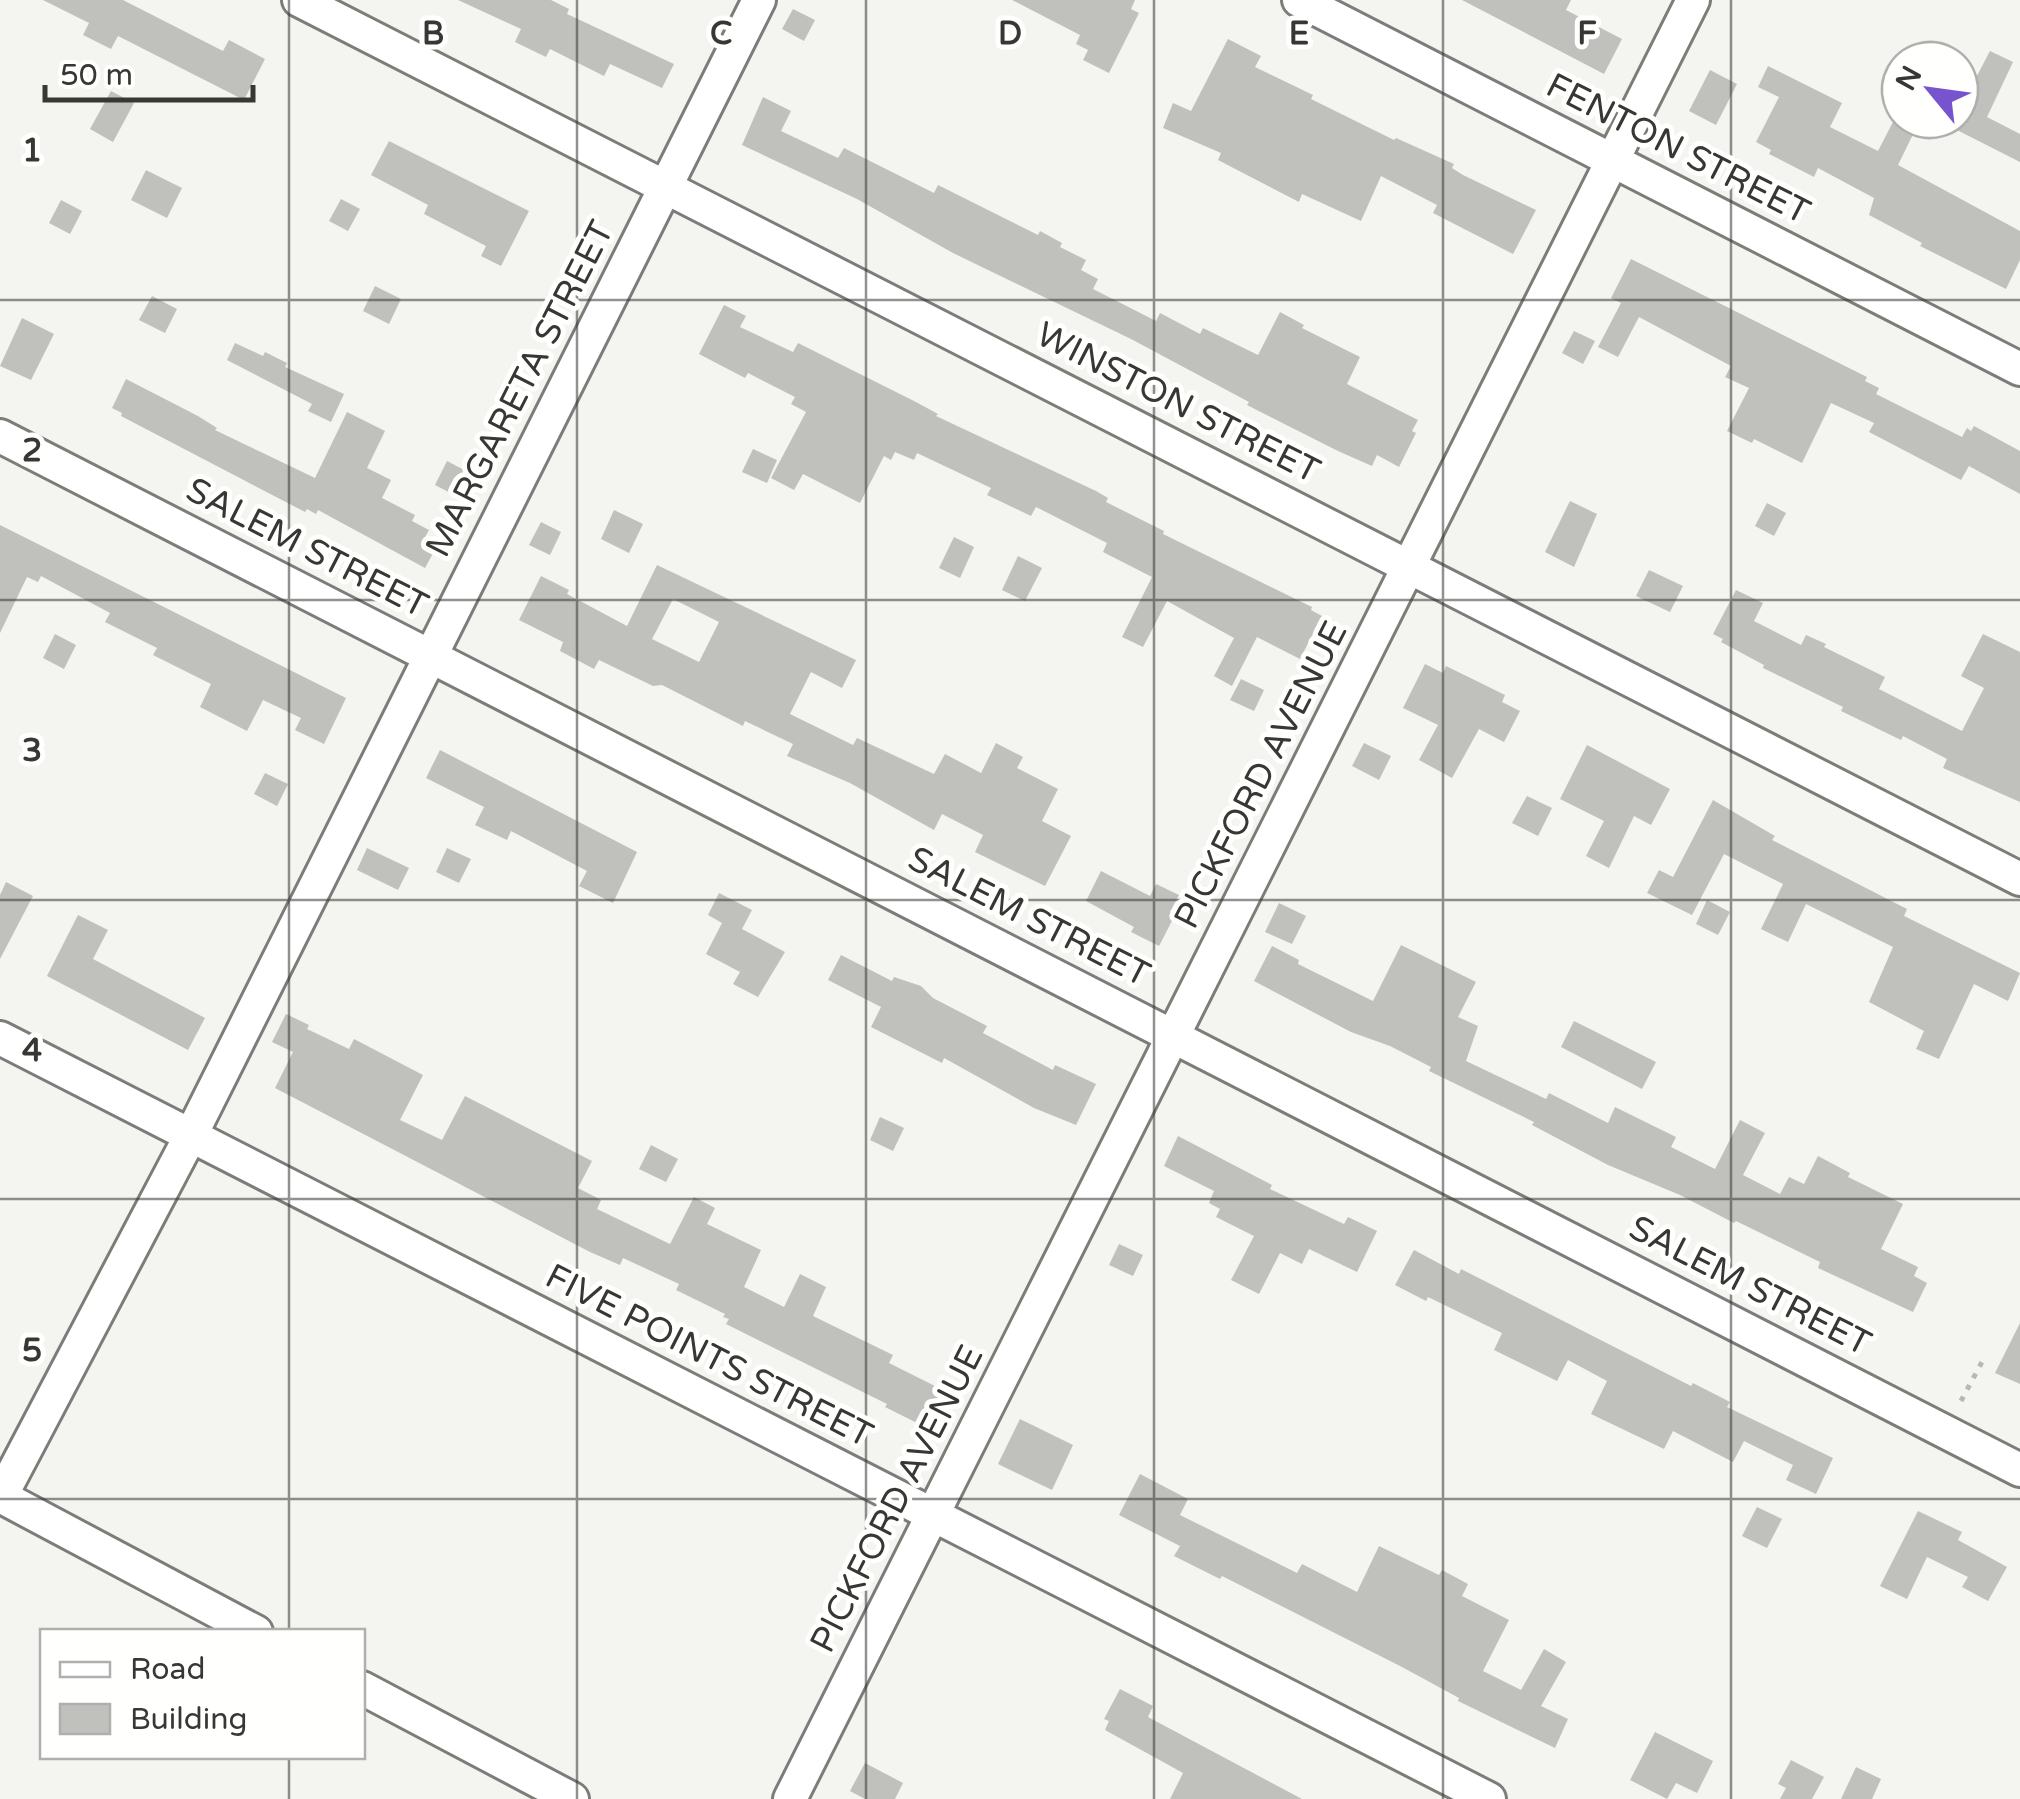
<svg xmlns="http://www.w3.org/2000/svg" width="2020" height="1799" viewBox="0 0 2020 1799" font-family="'Varela Round',sans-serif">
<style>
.building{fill:#c0c1bd;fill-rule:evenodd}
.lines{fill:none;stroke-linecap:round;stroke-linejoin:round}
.minor-casing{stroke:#7c7c79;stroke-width:38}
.path{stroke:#b7b7b4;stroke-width:5;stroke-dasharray:5 8;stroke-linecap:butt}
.minor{stroke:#fff;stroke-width:32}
.grid{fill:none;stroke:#373735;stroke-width:2.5;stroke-opacity:0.55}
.labels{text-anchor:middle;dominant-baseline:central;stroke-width:10;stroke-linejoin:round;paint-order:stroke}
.street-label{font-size:35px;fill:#373735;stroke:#fffffe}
.grid-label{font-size:32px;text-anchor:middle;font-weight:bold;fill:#373735;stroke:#fffffe;stroke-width:10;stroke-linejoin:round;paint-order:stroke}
</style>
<rect width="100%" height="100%" fill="#f4f4f0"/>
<!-- building -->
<g class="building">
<path d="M43 0H123L223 51 229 40 265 59 244 100 118 36 111 49 83 35 89 23Z"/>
<path d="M458 0H551L569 9 567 14 674 64 662 88 610 64 604 76 550 49 546 57 515 42 521 29Z"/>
<path d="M1012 0H1135L1131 9 1139 13 1109 73 1083 60 1088 50 1076 44 1080 35Z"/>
<path d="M1462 0H1571L1566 10 1622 39 1604 74Z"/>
<path d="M793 9 815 20 804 41 782 29Z"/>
<path d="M1228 39 1261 56 1255 67 1313 95 1311 99 1394 140 1396 138 1454 164 1452 168 1463 175 1536 210 1513 254 1433 213 1437 205 1381 176 1361 221 1302 194 1299 202 1218 160 1221 153 1163 128 1173 103 1191 111Z"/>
<path d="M1990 51 2013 62 1987 117 2020 134V162L1951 127 1954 120H1960V108Z"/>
<path d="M1768 66 1842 103 1830 127 1878 151 1894 120H1920L1898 165 2020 231V260L2006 289 1920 246 1922 243 1869 215 1874 198 1818 168 1814 177 1769 154 1771 150 1756 142 1779 97 1758 87Z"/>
<path d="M1710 70 1737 84 1716 125 1689 111Z"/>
<path d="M111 91 134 103 113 142 90 129Z"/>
<path d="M763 97 791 111 781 131 838 158 844 148 934 193 938 185 1038 235 1040 231 1062 243 1060 247 1086 260 1081 270 1098 279 1093 289 1156 321 1160 313 1200 334 1203 328 1258 355 1280 312 1304 325 1302 328 1360 357 1347 384 1418 420 1412 431 1416 433 1399 467 1377 455 1372 466 1338 451 1247 405 1249 402 1131 339 953 253 857 199 742 145Z"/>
<path d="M389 141 529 211 501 266 481 256 486 246 424 214 428 205 371 175Z"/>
<path d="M146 170 182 188 167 218 131 200Z"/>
<path d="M341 199 360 209 348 231 329 221Z"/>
<path d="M61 200 82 211 70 234 49 223Z"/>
<path d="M1631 259 1867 377 1865 381 1879 388 1876 394 1962 437 1967 428 1971 431 1974 426 2020 451V494L1969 466 1961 480 1869 432 1874 423 1831 403 1802 463 1754 439 1752 443 1727 431 1749 388 1725 377 1731 366 1639 317 1618 357 1598 347 1621 303 1611 298Z"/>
<path d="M375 286 401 299 389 324 363 311Z"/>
<path d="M152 296 177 309 165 333 139 320Z"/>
<path d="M724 305 746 316 740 327 793 352 798 343 916 402 938 414 936 416 1096 491 1108 498 1106 502 1164 531 1163 534 1312 607 1311 610 1322 616 1300 659 1257 637 1232 686 1214 676 1234 638 1167 601 1143 647 1122 637 1152 577 1103 552 1107 543 1036 507 1031 516 987 495 991 488 917 453 914 460 895 452 891 460 884 456 860 503 803 474 794 490 771 478 806 412 791 404 795 397 748 373 745 378 699 354Z"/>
<path d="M22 318 54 334 31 380 0 366Z"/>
<path d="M1574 331 1595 341 1583 364 1562 353Z"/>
<path d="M235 343 263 356 265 352 287 363 285 367 344 394 331 422 308 411 312 404 227 360Z"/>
<path d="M126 379 198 416 217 428 215 430 315 478 347 412 385 431 367 468 391 480 382 498 415 515 412 521 429 530 423 541 436 548 425 568 318 510 316 514 307 509 305 512 121 416 122 413 112 408Z"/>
<path d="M753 449 777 460 767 483 742 472Z"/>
<path d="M447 461 470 473 458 497 435 485Z"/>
<path d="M1570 501 1597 514 1574 567 1545 552Z"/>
<path d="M1767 503 1786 513 1774 536 1755 526Z"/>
<path d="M614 510 643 524 629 553 601 539Z"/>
<path d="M541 522 561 532 550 555 529 545Z"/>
<path d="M0 525 346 698 324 744 295 730 301 718 263 700 247 731 200 707 211 684 153 655 157 648 105 622 110 613 41 576 38 582 27 577 0 633Z"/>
<path d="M954 537 974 547 960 578 939 568Z"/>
<path d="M1018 556 1042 568 1025 601 1002 590Z"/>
<path d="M657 565 856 660 842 688 811 672 790 714 853 745 857 738 934 774 945 754 981 773 996 743 1023 757 1017 768 1058 789 1042 821 1071 836 1045 886 975 852 983 835 942 814 934 830 850 783 787 756 793 744 745 721 743 726 662 685 653 686 599 660 594 669 560 651 563 642 519 620 541 576 569 590 567 594 627 626ZM673 599 719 622 699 662 652 639Z"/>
<path d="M1649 570 1683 586 1670 612 1636 596Z"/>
<path d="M1736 590 1763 603 1754 621 1801 645 1806 635 1826 644 1824 647 1885 677 1879 689 1962 731 1984 688 1961 676 1983 634 2020 652V802L1943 768 1947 759 1903 736 1901 740 1841 711 1843 707 1763 668 1764 665 1721 642 1723 639 1713 634Z"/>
<path d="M55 634 76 645 64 669 43 658Z"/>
<path d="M1425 664 1443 673 1446 666 1505 695 1502 702 1520 711 1504 742 1479 729 1452 778 1419 760 1438 725 1403 708Z"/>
<path d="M1241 679 1264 690 1254 711 1230 700Z"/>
<path d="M1364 743 1391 756 1379 780 1352 766Z"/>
<path d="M1587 745 1670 789 1651 825 1634 816 1609 868 1586 856 1604 821 1560 799Z"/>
<path d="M440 750 637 852 613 903 579 886 587 871 511 831 507 840 475 825 484 807 426 778Z"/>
<path d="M265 773 288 784 277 806 254 794Z"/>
<path d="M1527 796 1552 808 1538 836 1512 823Z"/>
<path d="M1713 800 1775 836 1772 840 1907 909 1904 916 2020 973 2008 1001 1974 984 1939 1059 1916 1049 1924 1031 1869 1002 1893 947 1806 904 1788 942 1761 929 1783 884 1724 854 1692 915 1647 893 1659 870 1673 877Z"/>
<path d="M367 848 409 868 398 890 357 870Z"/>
<path d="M447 848 471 859 459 883 436 872Z"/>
<path d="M1101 871 1150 896 1156 884 1179 895 1170 912 1175 915 1159 946 1131 932 1134 927 1086 901Z"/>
<path d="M6 882 33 896 0 959V895Z"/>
<path d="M719 893 752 910 742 929 785 952 758 997 733 984 740 972 706 954 722 923 708 915Z"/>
<path d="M1707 900 1730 912 1718 935 1696 924Z"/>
<path d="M1279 903 1306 916 1292 944 1265 932Z"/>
<path d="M78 915 108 930 93 959 205 1018 188 1050 47 976Z"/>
<path d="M1401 945 1476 982 1458 1017 1478 1026 1466 1061 1546 1099 1549 1093 1608 1123 1615 1107 1676 1137 1671 1147 1715 1169 1740 1120 1765 1133 1743 1175 1780 1194 1789 1177 1804 1184 1818 1156 1850 1173 1848 1177 1903 1204 1881 1249 1918 1267 1914 1276 1927 1283 1913 1312 1818 1268 1820 1262 1736 1221 1734 1223 1680 1195 1608 1165 1532 1125 1534 1122 1429 1071 1431 1067 1390 1046 1351 1032 1254 981 1272 946 1299 960 1298 964 1373 1001Z"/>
<path d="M841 955 892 981 894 977 921 986 933 998 987 1026 983 1033 1053 1070 1055 1065 1096 1084 1076 1125 1034 1108 944 1058 942 1063 871 1027 881 1007 828 980Z"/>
<path d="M286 1014 309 1025 307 1029 349 1049 354 1039 423 1075 400 1120 442 1140 465 1096 592 1161 578 1188 601 1200 597 1209 670 1244 694 1197 715 1208 707 1224 761 1250 744 1287 784 1307 800 1274 826 1287 813 1316 893 1355 889 1363 943 1390 925 1427 885 1407 887 1404 726 1324 729 1319 723 1317 725 1314 676 1290 679 1284 623 1258 620 1265 590 1252 275 1088 293 1052 272 1042Z"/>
<path d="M1574 1021 1656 1062 1642 1089 1561 1047Z"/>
<path d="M880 1117 904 1128 893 1151 870 1140Z"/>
<path d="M1178 1136 1272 1185 1270 1189 1344 1224 1348 1217 1377 1231 1357 1272 1309 1249 1302 1264 1280 1253 1259 1294 1231 1280 1254 1236 1216 1217 1220 1209 1209 1203 1214 1191 1164 1166Z"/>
<path d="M651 1145 678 1159 666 1182 639 1169Z"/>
<path d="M1119 1244 1143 1255 1133 1276 1109 1265Z"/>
<path d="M1414 1250 1459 1274 1461 1269 1691 1386 1693 1383 1730 1402 1727 1407 1833 1458 1816 1494 1786 1480 1793 1465 1744 1441 1733 1462 1673 1431 1664 1449 1591 1414 1607 1381 1568 1360 1557 1381 1494 1350 1502 1333 1428 1297 1426 1301 1395 1285Z"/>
<path d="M2020 1323V1384L1995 1373Z"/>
<path d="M1020 1419 1073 1445 1052 1490 998 1464Z"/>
<path d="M1140 1474 1188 1499 1180 1515 1297 1573 1302 1564 1357 1592 1379 1546 1439 1575 1442 1570 1468 1584 1462 1596 1509 1620 1483 1671 1521 1690 1544 1649 1566 1662 1541 1706 1568 1719 1555 1748 1458 1701 1459 1698 1402 1667 1222 1576 1220 1579 1174 1556 1180 1546 1119 1515Z"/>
<path d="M1757 1507 1782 1519 1767 1548 1742 1536Z"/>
<path d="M1918 1511 1962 1532 1958 1540 2007 1567 1988 1601 1962 1587 1968 1577 1927 1557 1907 1599 1880 1586Z"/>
<path d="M1120 1689 1153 1706 1148 1717 1302 1799H1170L1183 1773 1105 1730 1109 1721 1104 1719Z"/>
<path d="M1655 1732 1713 1761 1697 1793 1676 1783 1667 1799 1630 1780Z"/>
<path d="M1791 1760 1824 1777 1812 1799H1780L1786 1788 1778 1784Z"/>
<path d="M865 1763 903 1783 895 1799H865L850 1791Z"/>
<path d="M1856 1767 1881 1779 1872 1799H1841Z"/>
</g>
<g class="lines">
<defs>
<g id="minor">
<path d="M299 0 2020 879"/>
<path d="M1299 0 2020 369"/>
<path d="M0 436 2020 1470"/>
<path d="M0 1038 1489 1799"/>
<path d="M0 1496 256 1632"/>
<path d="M0 1498 191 1135 759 0"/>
<path d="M362 1688 572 1799"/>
<path d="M790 1799 1693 0"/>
</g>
</defs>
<!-- minor casing -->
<use href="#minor" class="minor-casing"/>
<!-- path -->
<path class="path" d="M1961 1401 1983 1360"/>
<!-- minor -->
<use href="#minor" class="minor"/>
</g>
<!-- grid -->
<path class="grid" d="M289 0V1632M577 0V1799M866 0V1799M1154 0V1799M1443 0V1799M1731 0V1799M0 300H2020M0 600H2020M0 900H2020M0 1199H2020M0 1499H2020M289 1756V1799"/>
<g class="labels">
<!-- street labels -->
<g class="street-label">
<text transform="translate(1678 149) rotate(27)">FENTON STREET</text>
<text transform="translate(520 389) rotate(-63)">MARGARETA STREET</text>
<text transform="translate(1178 403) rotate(27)">WINSTON STREET</text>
<text transform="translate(307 548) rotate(27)">SALEM STREET</text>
<text transform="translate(1261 775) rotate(-63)">PICKFORD AVENUE</text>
<text transform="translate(1029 917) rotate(27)">SALEM STREET</text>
<text transform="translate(1750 1286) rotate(27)">SALEM STREET</text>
<text transform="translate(709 1356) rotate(27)">FIVE POINTS STREET</text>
<text transform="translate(897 1499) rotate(-63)">PICKFORD AVENUE</text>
</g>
</g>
<g class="grid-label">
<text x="433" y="44">B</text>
<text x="721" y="44">C</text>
<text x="1010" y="44">D</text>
<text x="1299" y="44">E</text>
<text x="1587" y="44">F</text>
<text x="32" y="161">1</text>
<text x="32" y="461">2</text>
<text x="32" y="761">3</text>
<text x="32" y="1061">4</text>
<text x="32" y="1361">5</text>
</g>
<!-- legend -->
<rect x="40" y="1629" width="325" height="130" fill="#fffffe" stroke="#afafae" stroke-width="2.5"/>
<rect x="60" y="1662" width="50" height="15" fill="#ffffff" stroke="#afafae" stroke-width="2.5"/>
<text x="130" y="1679" font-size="30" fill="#373735">Road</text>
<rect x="60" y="1704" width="50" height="30" fill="#c0c1bd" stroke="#afafae" stroke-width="2.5"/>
<text x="130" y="1729" font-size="30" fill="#373735">Building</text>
<!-- north arrow -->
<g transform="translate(1930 90) rotate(299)"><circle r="48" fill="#fffffe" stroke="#afafae" stroke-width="2.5"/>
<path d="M0-8L18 38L0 25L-18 38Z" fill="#7754ce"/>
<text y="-15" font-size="28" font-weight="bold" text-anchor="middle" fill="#373735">N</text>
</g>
<!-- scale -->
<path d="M45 85v15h208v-15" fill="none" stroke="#373735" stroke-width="5"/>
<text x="60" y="85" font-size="30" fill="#373735" stroke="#fffffe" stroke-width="8" paint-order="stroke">50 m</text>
</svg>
